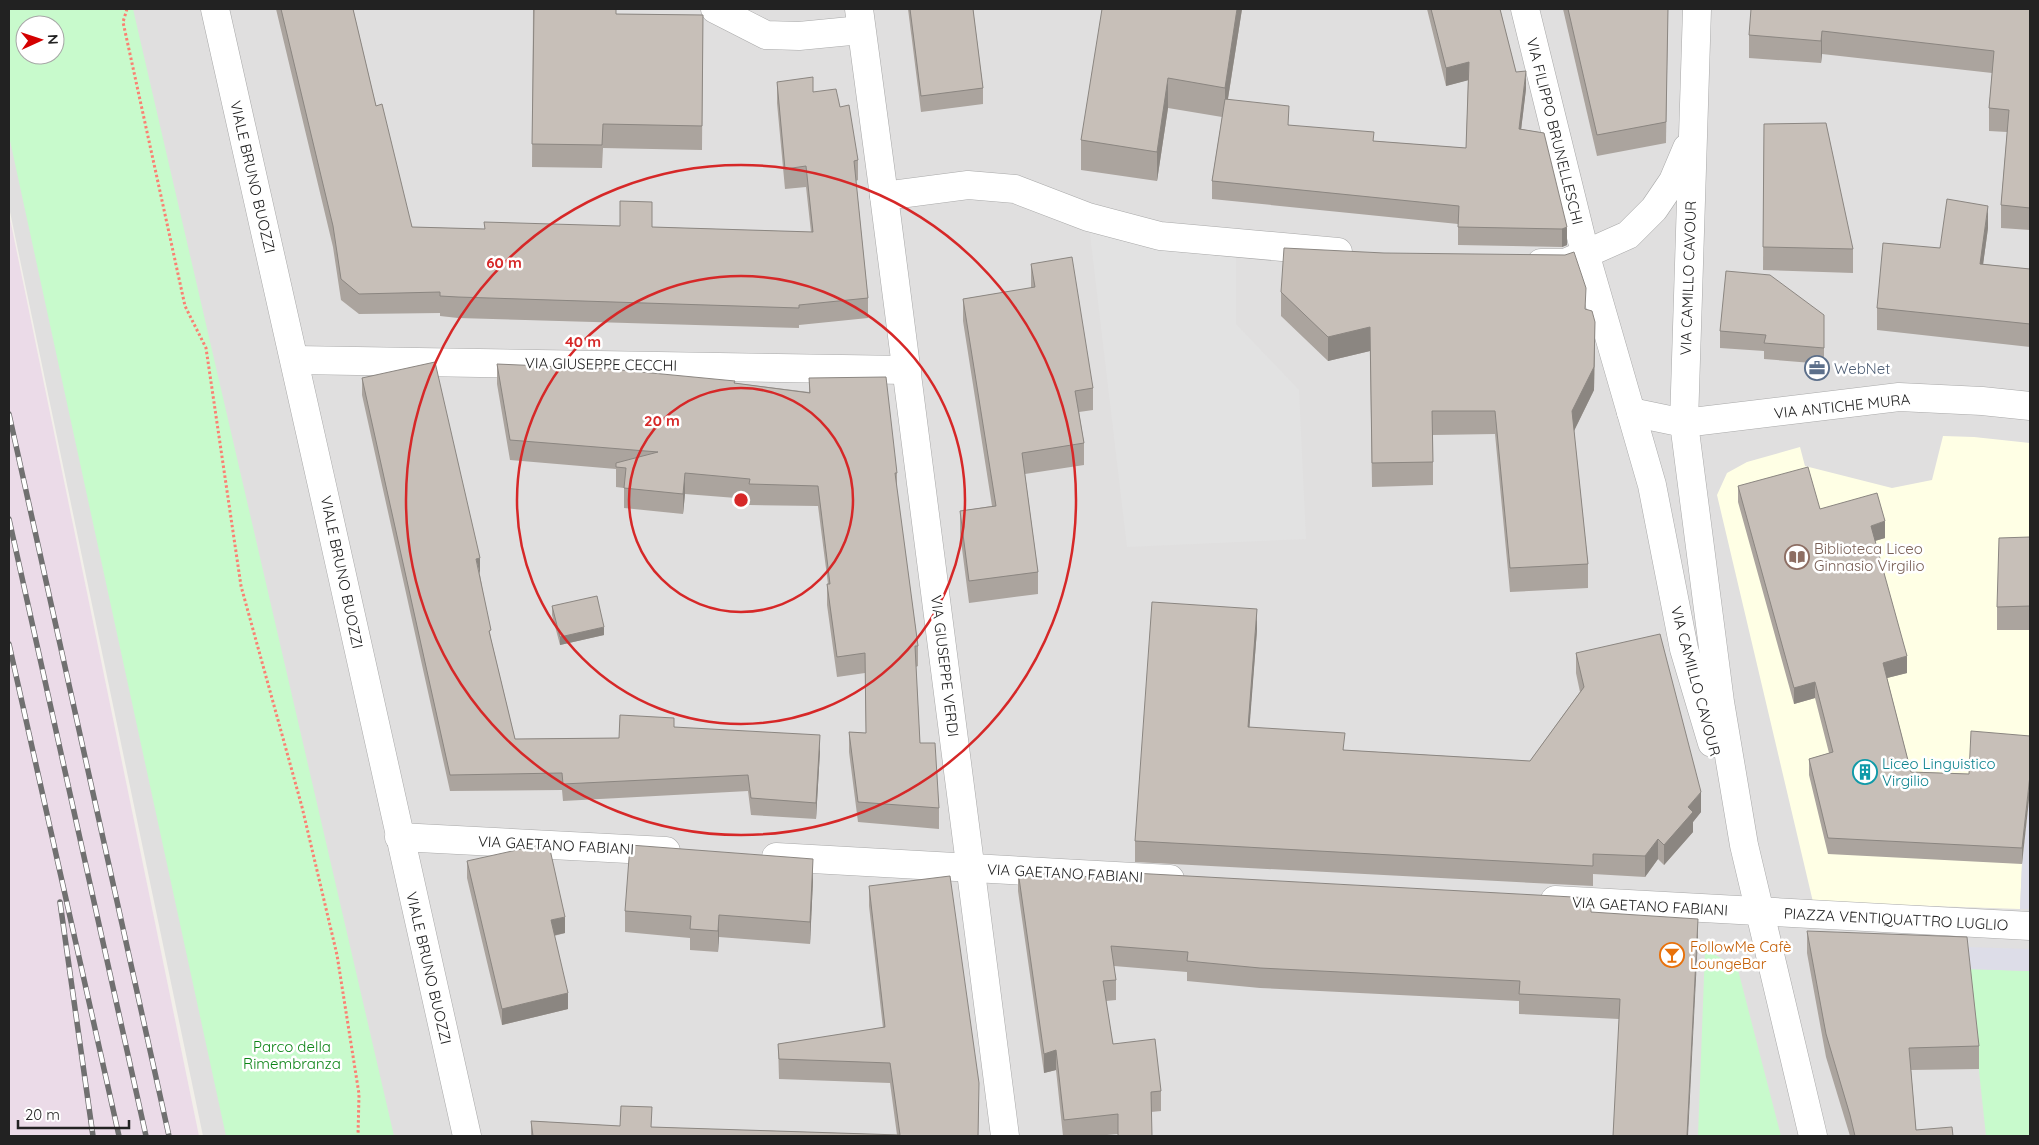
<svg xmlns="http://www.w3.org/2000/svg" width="2039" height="1145" viewBox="0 0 2039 1145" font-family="Quicksand,sans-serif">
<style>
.residential{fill:#e0dfdf;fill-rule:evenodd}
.industrial{fill:#ebdbe8}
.education{fill:#ffffe5}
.park{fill:#c8facc;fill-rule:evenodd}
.parking{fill:#e2e2e2}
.plaza{fill:#dddde8}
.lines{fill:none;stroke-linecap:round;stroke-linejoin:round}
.minor-casing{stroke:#a9a9a9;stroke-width:29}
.path{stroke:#fa8072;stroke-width:3;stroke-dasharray:2.5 2.5;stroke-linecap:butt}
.minor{stroke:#fff;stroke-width:28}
.rail-casing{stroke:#707070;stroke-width:5.5}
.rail{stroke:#fff;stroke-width:4;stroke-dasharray:11;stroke-linecap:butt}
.wall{fill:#aba49e}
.shaded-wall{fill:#8b8681}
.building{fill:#c7bfb8;stroke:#8b8681}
.ring{fill:none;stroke:#d62828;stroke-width:2.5}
.labels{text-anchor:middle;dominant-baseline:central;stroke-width:5;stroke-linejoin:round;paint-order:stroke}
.street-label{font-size:15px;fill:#222;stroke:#fff}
.service-label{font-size:15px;fill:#4e5e75;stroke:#fff;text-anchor:start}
.education-label{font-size:15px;fill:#785e54;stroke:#fff;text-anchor:start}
.culture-label{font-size:15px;fill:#0d838f;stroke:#fff;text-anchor:start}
.food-label{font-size:15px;fill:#c56008;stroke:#fff;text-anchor:start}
.park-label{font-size:15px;fill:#0c8416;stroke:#fff}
.centre{fill:#d62828;stroke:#fff;stroke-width:2.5}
.ring-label{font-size:15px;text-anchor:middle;font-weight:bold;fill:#d62828;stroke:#fff;stroke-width:5;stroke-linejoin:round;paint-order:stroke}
</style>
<rect width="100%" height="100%" fill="#f2efe9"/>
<!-- residential -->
<path class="residential" d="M9 9H2030V1136H203L9 207ZM25 25H55V55H25Z"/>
<!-- industrial -->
<path class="industrial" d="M9 214 199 1136H9Z"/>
<!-- education -->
<path class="education" d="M1943 436 1974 437 2030 443V791L2022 864 2020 909 1813 902 1717 495 1727 473 1747 462 1800 447 1806 470 1805 466 1892 488 1932 480Z"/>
<!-- park -->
<g class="park">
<path d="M9 9H133L394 1136H226L9 136ZM25 25H55V55H25Z"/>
<path d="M1705 950 1737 966 1781 1136H1698Z"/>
<path d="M1968 969 2030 971V1136H1986Z"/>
</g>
<!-- parking -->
<path class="parking" d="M1088 217 1236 244V324L1299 390 1306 539 1127 547Z"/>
<!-- plaza -->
<g class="plaza">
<path d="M2030 791V909H2020L2022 864Z"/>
<path d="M1966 947 2030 949V971L1968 969Z"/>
</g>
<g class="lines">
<defs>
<g id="minor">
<path d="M215 9C301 384 382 761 467 1136"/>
<path d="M715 9 766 35 799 36 861 30"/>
<path d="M859 9 884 196 1005 1136"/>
<path d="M1525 9 1585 253 1652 485 1684 649 1712 743"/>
<path d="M1697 9 1684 423 1720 702 1744 845 1813 1136"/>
<path d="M884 196 968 185 1015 189 1088 217 1160 236 1338 252"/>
<path d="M1541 263H1565L1628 235 1654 209 1673 181 1687 148"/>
<path d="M295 360 907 370"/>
<path d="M1631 412 1684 423 1899 397 1982 401 2030 406"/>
<path d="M399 837 666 851"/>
<path d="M776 857 1170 879"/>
<path d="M1555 900 2030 926"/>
</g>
</defs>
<!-- minor casing -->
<use href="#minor" class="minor-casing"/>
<!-- path -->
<path class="path" d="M127 9 123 22 185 306 206 348 241 586 302 807 337 955 359 1094 358 1136"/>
<!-- minor -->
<use href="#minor" class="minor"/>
<defs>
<g id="rail">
<path d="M9 414 169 1136"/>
<path d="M9 519 146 1136"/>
<path d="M9 644 119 1136"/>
<path d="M60 902 93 1136"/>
</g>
</defs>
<!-- rail casing -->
<use href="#rail" class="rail-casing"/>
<!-- rail -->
<use href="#rail" class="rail"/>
</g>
<!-- wall -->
<g class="wall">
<path d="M276 9H353L376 106 412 227 484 229 652 227 811 232 806 187 785 189 777 103V82L813 92 840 107 858 160V180L856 181 868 298V318L799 325V328L458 318 440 316V313L359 314 341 300 333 247Z"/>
<path d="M533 9 616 14 703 15 702 150 603 148 602 168 532 167Z"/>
<path d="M908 9H973L983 88V104L921 112Z"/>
<path d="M1242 9 1228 99 1289 125 1374 141 1466 148 1468 80 1446 86 1427 9H1500L1516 72 1526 89 1521 129 1544 133 1567 245 1562 247 1458 245V224L1212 199V181L1222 117 1168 108 1157 181 1081 170V140Z"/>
<path d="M1563 9H1668L1666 143 1597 156Z"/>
<path d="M2030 9V230L2001 228V205L2007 132 1989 131V108L1992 73 1822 54 1821 63 1749 58V35Z"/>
<path d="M1764 124 1853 249V273L1763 270Z"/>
<path d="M1988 228 1983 264 2030 269V347L1877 330V308L1940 248Z"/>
<path d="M1031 264 1093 388V410L1079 412 1084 443V465L1025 474 1038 572V594L969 603 960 533V511L992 506 963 321V299L1031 288Z"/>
<path d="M1281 292 1586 309 1595 345 1594 390 1574 431 1588 564V588L1510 592 1495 434 1433 435V485L1372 487 1370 351 1328 361 1281 316Z"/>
<path d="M1720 331H1824V364L1764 359V351L1720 348Z"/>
<path d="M497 364 735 383 809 392V378L897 473V491L918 646V666L916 667 920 743 939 808V829L858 822 849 752V732L866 733 865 673 837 677 827 605V584H828L818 506 749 505V499L685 494 683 514 624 508V488L616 487V469L510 460 497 384Z"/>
<path d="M362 378 480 575 491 639 515 739 619 738 674 727 820 751 816 819 751 815 748 791 563 801 562 790 450 791 362 395Z"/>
<path d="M1738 486 1820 509 1885 538 1875 541 1907 673 1887 678 1911 772 1969 774 2030 736 2022 864 1828 854 1809 775V759L1829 753 1815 698 1794 704 1738 502Z"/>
<path d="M2030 537V630H1997V607Z"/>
<path d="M552 606 604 635 560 645 552 615Z"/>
<path d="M1257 630 1249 727 1345 750 1530 761 1580 692 1576 673V653L1701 812 1693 822V832L1664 865 1658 859 1645 877 1593 874V886L1135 862V841Z"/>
<path d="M467 861 565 933 554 936 568 1009 502 1025 467 878Z"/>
<path d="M1018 871 1126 880 1591 912 1698 939 1619 1019 1519 1014V1001L1260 988 1187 981V972L1114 966 1116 980V1000L1106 1001 1113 1044 1161 1091V1111L1151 1112 1118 1134 1096 1136H1063L1056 1070 1044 1073 1018 891Z"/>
<path d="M813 880 810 944 719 937 718 952 690 950V938L625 932V911Z"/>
<path d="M869 886 979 1103 978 1136H531V1121L620 1126 897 1135 890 1083 779 1079 778 1044 883 1028 869 906Z"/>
<path d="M1807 931 1979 1046V1069L1911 1070 1916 1130 1953 1136H1850L1826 1057 1807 953Z"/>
</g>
<!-- shaded-wall -->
<g class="shaded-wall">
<path d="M1237 9H1242L1225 117V88Z"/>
<path d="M1822 31V54L1821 63V41Z"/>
<path d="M1469 62V80L1446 86V68Z"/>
<path d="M1526 71V89L1519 147V129Z"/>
<path d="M1168 78V108L1157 181V152Z"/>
<path d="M1988 206V228L1980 287V264Z"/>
<path d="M1567 227V245L1562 247V229Z"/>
<path d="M1595 322 1594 390 1572 435V411Z"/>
<path d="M1370 327V351L1328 361V337Z"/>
<path d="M685 473V494L683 514V494Z"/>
<path d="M1885 521V538L1871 542V526Z"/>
<path d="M480 558V575L476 559Z"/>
<path d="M1257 609V630L1248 747V727Z"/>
<path d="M604 627V635L560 645V637Z"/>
<path d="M1907 656V673L1883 679V663Z"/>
<path d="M1815 682V698L1794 704V688Z"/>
<path d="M820 735V751L816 819V803Z"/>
<path d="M2030 775V791L2022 864V848Z"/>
<path d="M1701 792V812L1693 822V832L1664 865V845L1688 807Z"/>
<path d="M1658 839V859L1645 877V856Z"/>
<path d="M813 859V880L810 944V922Z"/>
<path d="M719 915V937L718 952V931Z"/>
<path d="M565 917V933L551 936V920Z"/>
<path d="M1698 919V939L1688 1136H1687Z"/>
<path d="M568 993V1009L502 1025V1009Z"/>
<path d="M1056 1050V1070L1044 1073V1054Z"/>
</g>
<!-- building -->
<g class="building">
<path d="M281 9H353L376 106 382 104 412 227 485 229 484 222 620 226V201L652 202V227L813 232 806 166 785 169 777 82 813 77V92L836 89 840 107 849 105 858 160 854 161 868 298 799 305V308L458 297 440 296V292L359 294 341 279 333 226Z"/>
<path d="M534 9H616V14L703 15 702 126 603 124 602 145 532 144Z"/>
<path d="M910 9H973L983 88 921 96Z"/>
<path d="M1102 9H1237L1225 88 1168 78 1157 152 1081 140Z"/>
<path d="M1431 9H1500L1516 72 1526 71 1519 129 1544 133 1567 227 1562 229 1458 227 1459 206 1212 181 1225 99 1289 106 1288 125 1374 132 1373 141 1466 148 1469 62 1446 68Z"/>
<path d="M1568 9H1668L1666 122 1597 135Z"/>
<path d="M1751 9H2030V208L2001 205 2009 110 1989 108 1994 51 1822 31 1821 41 1749 35Z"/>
<path d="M1826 123 1853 249 1763 247 1764 124Z"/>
<path d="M1947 199 1988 206 1980 264 2030 269V324L1877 308 1883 243 1940 248Z"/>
<path d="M1284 248 1384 253 1565 255 1574 252 1586 288 1585 309 1592 311 1595 322 1594 367 1572 411 1588 564 1510 568 1495 411H1432L1433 462 1372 463 1370 327 1328 337 1281 292Z"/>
<path d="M1072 257 1093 388 1075 391 1084 443 1022 453 1038 572 969 581 960 511 996 506 963 299 1035 287 1031 264Z"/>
<path d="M1726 271 1770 275 1824 315V348L1764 343 1766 335 1720 331Z"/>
<path d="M435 362 480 558 476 559 491 630 489 631 515 739 619 738 620 715 674 718V727L820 735 816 803 751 798 748 775 563 784 562 773 450 775 362 378Z"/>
<path d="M497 364 610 369 735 381 734 383 810 393 809 378 886 377 897 473H895L918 646H915L920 743H935L939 808 858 802 849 732 866 733 865 653 837 657 827 584H830L818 486 749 484 750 479 685 473 683 494 624 488 626 468 616 467V463L658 452 510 440Z"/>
<path d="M1808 467 1820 509 1877 493 1885 521 1871 526 1907 656 1883 663 1911 772 1969 774 1971 731 2030 736V775L2022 848 1828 838 1809 759 1833 752 1815 682 1794 688 1738 486Z"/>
<path d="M2030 537V606L1997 607 1999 538Z"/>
<path d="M597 596 604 627 560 637 552 606Z"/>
<path d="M1152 602 1257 609 1248 727 1345 733 1343 750 1530 761 1584 687 1576 653 1660 634 1701 792 1688 807 1693 812 1664 845 1658 839 1645 856 1593 854V866L1135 841Z"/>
<path d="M544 844 549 845 565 917 551 920 568 993 502 1009 467 861Z"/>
<path d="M630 845 813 859 810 922 719 915 718 931 690 929 691 916 625 911Z"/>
<path d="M1018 871 1126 880V877L1132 878 1133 873 1591 898V912L1698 919 1687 1136H1613L1620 999 1519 994 1520 981 1260 968 1187 961 1188 952 1111 946 1116 980 1103 981 1113 1044 1155 1039 1161 1091 1151 1092 1152 1136H1118V1114L1064 1120 1056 1050 1044 1054Z"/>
<path d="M950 876 979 1083 978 1136H533L531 1121 620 1126 621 1106 652 1107 651 1127 900 1135 890 1063 779 1059 778 1044 885 1027 869 886Z"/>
<path d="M1807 931 1967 937 1979 1046 1909 1048 1916 1130 1952 1127 1953 1136H1855L1850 1115 1826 1034Z"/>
</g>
<!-- distance rings -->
<g class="ring">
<circle cx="741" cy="500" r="112"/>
<circle cx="741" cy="500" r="224"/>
<circle cx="741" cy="500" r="335"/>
</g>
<!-- icons -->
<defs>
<symbol id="office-ring" viewBox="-11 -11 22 22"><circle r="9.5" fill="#fff" stroke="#5c6f8a" stroke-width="1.5"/><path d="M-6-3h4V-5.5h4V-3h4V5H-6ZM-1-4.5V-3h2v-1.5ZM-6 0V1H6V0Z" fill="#5c6f8a"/></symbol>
<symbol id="library-ring" viewBox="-11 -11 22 22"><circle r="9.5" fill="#fff" stroke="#8d6e63" stroke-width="1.5"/><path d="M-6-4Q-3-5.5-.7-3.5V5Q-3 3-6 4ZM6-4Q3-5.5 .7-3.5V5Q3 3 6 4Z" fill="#8d6e63"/></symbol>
<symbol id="building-ring" viewBox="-11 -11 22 22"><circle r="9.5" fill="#fff" stroke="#0f9aa8" stroke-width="1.5"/><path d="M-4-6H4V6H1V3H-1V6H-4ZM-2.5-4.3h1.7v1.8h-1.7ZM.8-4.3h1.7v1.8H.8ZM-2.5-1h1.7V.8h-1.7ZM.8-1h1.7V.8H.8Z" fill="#0f9aa8"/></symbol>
<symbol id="bar-ring" viewBox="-11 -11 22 22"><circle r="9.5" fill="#fff" stroke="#e8710a" stroke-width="1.5"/><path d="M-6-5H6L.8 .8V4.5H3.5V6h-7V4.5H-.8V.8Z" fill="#e8710a"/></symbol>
</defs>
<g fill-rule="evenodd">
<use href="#office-ring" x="1803" y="354" width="28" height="28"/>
<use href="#library-ring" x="1783" y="543" width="28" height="28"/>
<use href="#building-ring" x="1851" y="758" width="28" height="28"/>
<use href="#bar-ring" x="1658" y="941" width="28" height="28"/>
</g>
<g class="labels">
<!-- street labels -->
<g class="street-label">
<text transform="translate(1555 131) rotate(76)">VIA FILIPPO BRUNELLESCHI</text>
<text transform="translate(253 177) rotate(77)">VIALE BRUNO BUOZZI</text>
<text transform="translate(1688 278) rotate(-88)">VIA CAMILLO CAVOUR</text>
<text transform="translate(601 364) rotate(1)">VIA GIUSEPPE CECCHI</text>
<text transform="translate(1842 406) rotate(-6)">VIA ANTICHE MURA</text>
<text transform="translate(342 572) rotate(78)">VIALE BRUNO BUOZZI</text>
<text transform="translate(945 666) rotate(83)">VIA GIUSEPPE VERDI</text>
<text transform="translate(1696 681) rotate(75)">VIA CAMILLO CAVOUR</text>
<text transform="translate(556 845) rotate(3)">VIA GAETANO FABIANI</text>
<text transform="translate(1065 873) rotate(3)">VIA GAETANO FABIANI</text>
<text transform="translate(1650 906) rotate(3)">VIA GAETANO FABIANI</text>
<text transform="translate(1896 919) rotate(3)">PIAZZA VENTIQUATTRO LUGLIO</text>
<text transform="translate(429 968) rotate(77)">VIALE BRUNO BUOZZI</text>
</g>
<!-- service labels -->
<g class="service-label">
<text x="1834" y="368">WebNet</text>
</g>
<!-- education labels -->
<g class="education-label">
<text x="1814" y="548">Biblioteca Liceo<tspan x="1814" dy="17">Ginnasio Virgilio</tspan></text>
</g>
<!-- culture labels -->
<g class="culture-label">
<text x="1882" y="763">Liceo Linguistico<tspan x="1882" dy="17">Virgilio</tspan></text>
</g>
<!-- food labels -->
<g class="food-label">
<text x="1690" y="946">FollowMe Cafè<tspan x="1690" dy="17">LoungeBar</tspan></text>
</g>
<!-- park labels -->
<g class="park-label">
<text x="292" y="1046">Parco della<tspan x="292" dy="17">Rimembranza</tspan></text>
</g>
</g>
<circle cx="741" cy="500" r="8" class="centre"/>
<g class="ring-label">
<text x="504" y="268">60 m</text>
<text x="583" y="347">40 m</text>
<text x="662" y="426">20 m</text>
</g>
<!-- border -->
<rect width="2039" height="1145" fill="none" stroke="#222222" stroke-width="20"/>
<!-- north arrow -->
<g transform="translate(40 40) rotate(87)"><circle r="24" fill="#ffffff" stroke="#a7a7a7"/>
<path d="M0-4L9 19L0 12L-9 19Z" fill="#d40000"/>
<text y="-8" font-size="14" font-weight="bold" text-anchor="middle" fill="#222222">N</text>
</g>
<!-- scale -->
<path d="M18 1120v8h111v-8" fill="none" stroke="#222222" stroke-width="2.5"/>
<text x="25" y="1120" font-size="15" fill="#222222" stroke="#ffffff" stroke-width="4" paint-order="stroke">20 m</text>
</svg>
